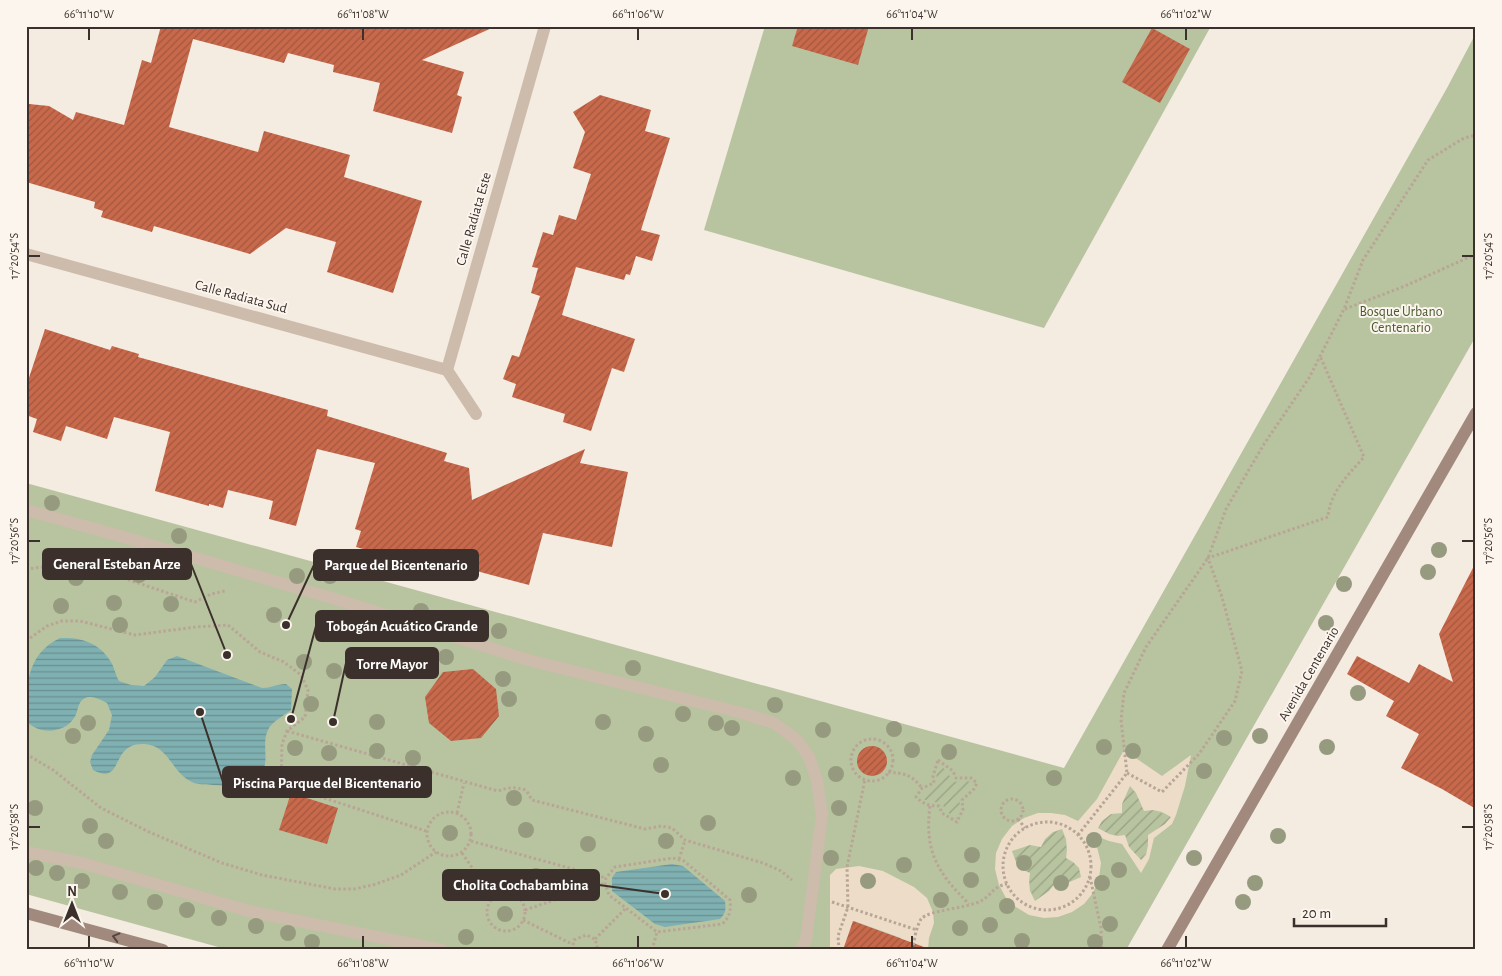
<svg xmlns="http://www.w3.org/2000/svg" width="1502" height="976" viewBox="0 0 1502 976" font-family="'Alegreya Sans',sans-serif">
<style>
.park{fill:#b8c4a0}
.garden{fill:url(#garden-furrows)}
.plaza{fill:#ecdcc8;fill-rule:evenodd}
.water{fill:url(#water-rules)}
.building{fill:url(#building-hatch)}
.lines{fill:none;stroke-linecap:round;stroke-linejoin:round}
.path{stroke:#b9a596;stroke-width:3;stroke-dasharray:2.5 2.5;stroke-linecap:butt}
.service{stroke:#cdbbac;stroke-width:12}
.minor{stroke:#cdbbac;stroke-width:12}
.secondary{stroke:#a18a7d;stroke-width:12}
.tree{fill:#969b7f}
.oneway{stroke:#544640}
.ticks{fill:none;stroke:#3b302b;stroke-width:2}
.labels{text-anchor:middle;dominant-baseline:central;stroke-width:4;stroke-linejoin:round;paint-order:stroke}
.street-label{font-size:14px;fill:#3b302b;stroke:#fbf5ee}
.park-label{font-size:14px;fill:#4a5a2e;stroke:#fbf5ee}
.leader{fill:none;stroke:#3b302b;stroke-width:2}
.callout-dot{fill:#3b302b;stroke:#fbf5ee;stroke-width:2}
.callout{fill:#3b302b;stroke:#3b302b;stroke-width:2}
.callout-label{font-size:15px;text-anchor:middle;font-weight:bold;fill:#fff}
.neatline{fill:none;stroke:#3b302b;stroke-width:2}
.ticks-label{font-size:12px;text-anchor:middle;fill:#3b302b}
</style>
<defs>
<pattern id="garden-furrows" width="10" height="10" patternUnits="userSpaceOnUse" patternTransform="scale(1.25)"><rect width="10" height="10" fill="#b8c4a0"/><path d="M-1 1l2-2M0 10L10 0M9 11l2-2" fill="none" stroke="#97a083"/></pattern>
<pattern id="water-rules" width="6" height="5" patternUnits="userSpaceOnUse" patternTransform="scale(1.25)"><rect width="6" height="5" fill="#7fb0b2"/><path d="M0 2.5h6" fill="none" stroke="#699091"/></pattern>
<pattern id="building-hatch" width="6" height="6" patternUnits="userSpaceOnUse" patternTransform="scale(1.25)"><rect width="6" height="6" fill="#c8694b"/><path d="M-1 1l2-2M0 6l6-6M5 7l2-2" fill="none" stroke="#a4573f"/></pattern>
</defs>
<rect width="100%" height="100%" fill="#f4ebe1"/>
<!-- park -->
<g class="park">
<path d="M765 26H1211L1044 328 704 230Z"/>
<path d="M1476 33V336L1126 950H229L26 894V483L1064 768 1447 88Z"/>
</g>
<!-- garden -->
<g class="garden">
<path d="M939 765 946 770 953 782 967 781 974 783 965 795 959 799 960 805 956 819 944 809 943 802C934 803 928 802 920 797L925 791 938 785 936 773Z"/>
<path d="M1129 786 1136 793 1144 811 1153 810 1171 817 1165 824 1148 836C1148 846 1147 852 1141 861L1129 847 1125 836 1109 834 1098 828 1102 821 1122 804Z"/>
<path d="M1062 829C1065 837 1065 845 1069 852 1073 862 1079 867 1082 877L1065 884 1056 882 1049 891 1035 901C1030 891 1028 884 1030 873 1019 869 1016 862 1012 851L1030 845 1041 847C1046 837 1051 833 1062 829Z"/>
</g>
<!-- plaza -->
<g class="plaza">
<path d="M1124 750 1162 776 1191 755 1185 786 1176 815 1172 824 1154 838 1149 859 1141 873 1122 844 1109 841 1091 834 1097 847 1101 863 1099 878 1093 893 1084 904 1072 912 1058 917 1044 918 1029 915 1016 907 1006 898 999 885 995 869 996 853 1002 839 1012 826 1024 818 1038 813H1051L1065 815 1078 821 1097 799ZM1130 786 1136 793 1144 811 1153 810 1162 812 1171 817 1165 824 1148 835V845L1146 855 1141 860 1129 847 1125 835 1117 836 1109 834 1098 828 1102 821 1111 814 1122 813V804ZM1062 829 1066 839 1067 850 1066 858 1073 862 1079 868 1081 877 1065 884 1056 882 1049 891 1035 901 1030 891 1029 881 1030 873 1023 870 1016 862 1012 851 1030 845 1041 847 1045 839 1053 832Z"/>
<path d="M859 866 883 871 914 887 927 898 933 912 934 923 929 938 928 950H897L901 938 854 921 843 949 845 950H830V875L836 869Z"/>
</g>
<!-- water -->
<g class="water">
<path d="M60 638C79 637 98 642 109 659 114 665 115 674 119 681L131 685 144 686 155 677 167 660 177 656 262 688C271 688 277 684 286 684L292 689 291 710C285 715 271 722 268 730 262 742 268 756 264 768 256 789 231 786 213 785 208 784 200 785 194 783 170 773 170 744 142 744 110 744 124 786 93 770L90 762 92 755 109 730 112 715 107 703C101 700 92 695 85 698 76 703 79 712 74 718 64 734 37 735 26 720 26 687 26 654 60 638Z"/>
<path d="M672 864 683 866 725 901C726 909 726 913 720 919L665 927 655 924 612 891V878L616 872Z"/>
</g>
<!-- building -->
<g class="building">
<path d="M161 26H496L422 60 464 72 457 95 462 97 452 133 373 111 380 83 333 72 334 65 288 53 284 63 193 39 169 127 258 152 264 131 350 155 344 177 422 201 393 293 327 272 336 242 286 228 250 254 154 226 152 232 101 217 103 211 94 208 95 202 26 182V115L29 104 49 106 73 120 76 112 124 125 142 60 151 63Z"/>
<path d="M798 26H869L858 65 792 46Z"/>
<path d="M1152 28 1190 49 1160 103 1122 82Z"/>
<path d="M600 95 651 110 645 131 670 138 641 230 660 235 652 261 636 256 630 275 626 274 624 280 576 267 562 315 635 339 624 372 612 368 591 431 563 422 565 414 512 397 516 384 503 379 512 355 519 357 540 296 531 293 538 268 532 267 543 232 553 235 559 215 576 220 591 174 573 168 585 132 573 112Z"/>
<path d="M45 329 110 350 112 346 139 354 138 357 328 410 327 416 447 453 444 461 469 468 472 500 585 449 580 463 628 472 612 547 543 533 529 585 458 566 455 575 356 547 361 531 355 529 375 463 317 449 296 526 269 519 273 501 228 490 223 508 209 504V506L155 491 170 432 114 417 107 439 66 426 61 441 33 432 37 419 26 415V387Z"/>
<path d="M1476 562V809L1442 789 1401 768 1419 734 1386 716 1394 701 1347 674 1357 656 1409 683 1419 664 1453 682 1439 634Z"/>
<path d="M473 669 496 689 499 716 481 738 451 741 429 723 425 697 443 672Z"/>
<circle cx="872" cy="761" r="15"/>
<path d="M291 793 338 808 327 844 279 830Z"/>
<path d="M853 921 924 947V950H843Z"/>
</g>
<g class="lines">
<!-- path -->
<g class="path">
<path d="M1345 309 1405 286 1476 254"/>
<path d="M26 569 78 563 195 602 211 594 225 591"/>
<path d="M26 641 47 626 62 621H80L135 635 196 627 228 625 260 652 284 662 301 675 308 690 305 717 287 731 282 744 281 784 426 831"/>
<path d="M287 731 498 791C509 787 515 787 526 790L532 800 645 829 661 826 672 828 685 840 763 863 781 871 792 880"/>
<circle cx="872" cy="760" r="21"/>
<path d="M26 754 53 770 101 808 149 832 222 863 262 875 335 889H354L373 885 401 875 436 852"/>
<path d="M938 760 953 771 956 778H971L977 783 974 789 962 800 963 809 957 822 942 813 939 806C929 806 923 804 916 797L922 788 934 783 933 776Z"/>
<path d="M888 772C904 773 912 775 922 788"/>
<path d="M1127 773 1162 792 1199 754 1235 701 1242 671 1222 597 1208 558 1328 517C1330 492 1348 475 1364 457L1320 356"/>
<circle cx="1012" cy="810" r="11"/>
<path d="M930 806C924 852 938 873 969 904"/>
<circle cx="449" cy="834" r="22"/>
<path d="M457 813 464 783"/>
<path d="M1018 819 1025 828"/>
<circle cx="1047" cy="866" r="44"/>
<path d="M1078 835 1127 773 1121 720 1124 693 1146 647 1208 558 1226 509 1264 444 1309 378 1344 309 1363 260 1428 160 1464 138 1476 135"/>
<path d="M471 841 606 878"/>
<path d="M462 853 493 898"/>
<path d="M673 858 684 861 730 900C731 910 730 917 722 924L657 932 609 895 605 883 606 878 615 867Z"/>
<path d="M679 859 685 840"/>
<path d="M1090 877 1101 928 1102 950"/>
<circle cx="506" cy="912" r="19"/>
<path d="M832 902 917 930"/>
<path d="M525 910 605 883"/>
<path d="M523 920 572 944"/>
<path d="M595 939 626 908"/>
<path d="M572 950 574 940 586 935 595 939 598 950"/>
<path d="M652 950 657 932"/>
<path d="M839 950 838 936 848 907 847 867 865 779"/>
<path d="M913 950C914 940 916 928 921 919 928 910 968 908 981 901 992 895 993 886 1007 884"/>
</g>
<!-- service -->
<g class="service">
<path d="M26 510 113 534 335 599 528 660 742 713 774 723 797 740 809 757 817 780 822 816 806 940 801 950"/>
<path d="M26 852 82 863 249 911 442 950"/>
</g>
<!-- minor -->
<g class="minor">
<path d="M26 254 447 370"/>
<path d="M476 414 447 370 545 26"/>
</g>
<!-- secondary -->
<g class="secondary">
<path d="M26 913 163 950"/>
<path d="M1167 950 1476 413"/>
</g>
</g>
<!-- trees -->
<g class="tree">
<circle cx="52" cy="503" r="8"/>
<circle cx="179" cy="536" r="8"/>
<circle cx="1439" cy="550" r="8"/>
<circle cx="1428" cy="572" r="8"/>
<circle cx="139" cy="575" r="8"/>
<circle cx="297" cy="576" r="8"/>
<circle cx="330" cy="576" r="8"/>
<circle cx="76" cy="578" r="8"/>
<circle cx="1344" cy="584" r="8"/>
<circle cx="114" cy="603" r="8"/>
<circle cx="171" cy="604" r="8"/>
<circle cx="61" cy="606" r="8"/>
<circle cx="421" cy="611" r="8"/>
<circle cx="274" cy="615" r="8"/>
<circle cx="1326" cy="623" r="8"/>
<circle cx="120" cy="625" r="8"/>
<circle cx="499" cy="631" r="8"/>
<circle cx="446" cy="657" r="8"/>
<circle cx="304" cy="662" r="8"/>
<circle cx="633" cy="668" r="8"/>
<circle cx="334" cy="671" r="8"/>
<circle cx="503" cy="679" r="8"/>
<circle cx="1358" cy="693" r="8"/>
<circle cx="509" cy="699" r="8"/>
<circle cx="311" cy="704" r="8"/>
<circle cx="775" cy="705" r="8"/>
<circle cx="683" cy="714" r="8"/>
<circle cx="377" cy="722" r="8"/>
<circle cx="603" cy="722" r="8"/>
<circle cx="88" cy="723" r="8"/>
<circle cx="716" cy="723" r="8"/>
<circle cx="732" cy="728" r="8"/>
<circle cx="894" cy="729" r="8"/>
<circle cx="823" cy="730" r="8"/>
<circle cx="646" cy="734" r="8"/>
<circle cx="73" cy="736" r="8"/>
<circle cx="1260" cy="736" r="8"/>
<circle cx="1224" cy="738" r="8"/>
<circle cx="1104" cy="747" r="8"/>
<circle cx="1327" cy="747" r="8"/>
<circle cx="295" cy="748" r="8"/>
<circle cx="912" cy="750" r="8"/>
<circle cx="377" cy="751" r="8"/>
<circle cx="1133" cy="751" r="8"/>
<circle cx="949" cy="752" r="8"/>
<circle cx="329" cy="753" r="8"/>
<circle cx="413" cy="758" r="8"/>
<circle cx="661" cy="765" r="8"/>
<circle cx="1204" cy="771" r="8"/>
<circle cx="385" cy="774" r="8"/>
<circle cx="836" cy="774" r="8"/>
<circle cx="793" cy="778" r="8"/>
<circle cx="1054" cy="778" r="8"/>
<circle cx="514" cy="798" r="8"/>
<circle cx="35" cy="808" r="8"/>
<circle cx="839" cy="808" r="8"/>
<circle cx="708" cy="823" r="8"/>
<circle cx="90" cy="826" r="8"/>
<circle cx="526" cy="830" r="8"/>
<circle cx="450" cy="833" r="8"/>
<circle cx="1278" cy="836" r="8"/>
<circle cx="1094" cy="840" r="8"/>
<circle cx="106" cy="841" r="8"/>
<circle cx="666" cy="841" r="8"/>
<circle cx="588" cy="844" r="8"/>
<circle cx="972" cy="855" r="8"/>
<circle cx="831" cy="858" r="8"/>
<circle cx="1194" cy="858" r="8"/>
<circle cx="1024" cy="863" r="8"/>
<circle cx="904" cy="865" r="8"/>
<circle cx="36" cy="868" r="8"/>
<circle cx="1119" cy="870" r="8"/>
<circle cx="57" cy="873" r="8"/>
<circle cx="536" cy="876" r="8"/>
<circle cx="971" cy="880" r="8"/>
<circle cx="82" cy="881" r="8"/>
<circle cx="868" cy="881" r="8"/>
<circle cx="1061" cy="883" r="8"/>
<circle cx="1102" cy="883" r="8"/>
<circle cx="1255" cy="883" r="8"/>
<circle cx="120" cy="892" r="8"/>
<circle cx="749" cy="895" r="8"/>
<circle cx="941" cy="900" r="8"/>
<circle cx="155" cy="902" r="8"/>
<circle cx="1243" cy="902" r="8"/>
<circle cx="1007" cy="906" r="8"/>
<circle cx="187" cy="910" r="8"/>
<circle cx="505" cy="914" r="8"/>
<circle cx="219" cy="918" r="8"/>
<circle cx="1110" cy="924" r="8"/>
<circle cx="990" cy="925" r="8"/>
<circle cx="256" cy="926" r="8"/>
<circle cx="960" cy="928" r="8"/>
<circle cx="288" cy="933" r="8"/>
<circle cx="466" cy="937" r="8"/>
<circle cx="1022" cy="941" r="8"/>
<circle cx="312" cy="942" r="8"/>
<circle cx="1095" cy="942" r="8"/>
</g>
<!-- one-way arrows -->
<defs><path id="oneway-chevron" d="M-2-3.5L2.5 0L-2 3.5" fill="none" stroke-width="1.6" stroke-linecap="round" stroke-linejoin="round" transform="scale(1.25)"/></defs>
<use class="oneway" href="#oneway-chevron" transform="translate(116 937) rotate(-165)"/>
<!-- ticks -->
<path class="ticks" d="M89 28V40M363 28V40M638 28V40M912 28V40M1186 28V40M28 256H40M1462 256H1474M28 541H40M1462 541H1474M28 827H40M1462 827H1474M89 936V948M363 936V948M638 936V948M912 936V948M1186 936V948"/>
<g class="labels">
<!-- street labels -->
<g class="street-label">
<text transform="translate(474 219) rotate(-74)">Calle Radiata Este</text>
<text transform="translate(241 297) rotate(15)">Calle Radiata Sud</text>
<text transform="translate(1309 674) rotate(-60)">Avenida Centenario</text>
</g>
<!-- park labels -->
<g class="park-label">
<text x="1401" y="312">Bosque Urbano<tspan x="1401" dy="16">Centenario</tspan></text>
</g>
</g>
<!-- callouts -->
<path class="leader" d="M227 655L191 564M286 625L314 565M291 719L316 626M333 722L346 663M200 712L223 782M665 894L599 885"/>
<g class="callout-dot">
<circle cx="227" cy="655" r="5"/>
<circle cx="286" cy="625" r="5"/>
<circle cx="291" cy="719" r="5"/>
<circle cx="333" cy="722" r="5"/>
<circle cx="200" cy="712" r="5"/>
<circle cx="665" cy="894" r="5"/>
</g>
<g class="callout">
<rect x="43" y="549" width="148" height="30" rx="5"/>
<rect x="314" y="550" width="164" height="30" rx="5"/>
<rect x="316" y="611" width="172" height="30" rx="5"/>
<rect x="346" y="648" width="92" height="30" rx="5"/>
<rect x="223" y="767" width="208" height="30" rx="5"/>
<rect x="443" y="870" width="156" height="30" rx="5"/>
</g>
<g class="callout-label">
<text x="117" y="569">General Esteban Arze</text>
<text x="396" y="570">Parque del Bicentenario</text>
<text x="402" y="631">Tobogán Acuático Grande</text>
<text x="392" y="669">Torre Mayor</text>
<text x="327" y="788">Piscina Parque del Bicentenario</text>
<text x="521" y="890">Cholita Cochabambina</text>
</g>
<!-- border -->
<rect width="1502" height="976" fill="none" stroke="#fbf5ee" stroke-width="55"/>
<!-- north arrow -->
<g transform="translate(72 904)" stroke="#fbf5ee" stroke-width="4" paint-order="stroke">
<path d="M0-4L9 19L0 12L-9 19Z" fill="#3b302b"/>
<text y="-8" font-size="14" font-weight="bold" text-anchor="middle" fill="#3b302b">N</text>
</g>
<!-- scale -->
<path d="M1294 918v8h92v-8" fill="none" stroke="#3b302b" stroke-width="2.5"/>
<text x="1302" y="918" font-size="15" fill="#3b302b" stroke="#fbf5ee" stroke-width="4" paint-order="stroke">20 m</text>
<rect x="28" y="28" width="1446" height="920" class="neatline"/>
<g class="ticks-label">
<text x="89" y="18">66°11'10"W</text>
<text x="363" y="18">66°11'08"W</text>
<text x="638" y="18">66°11'06"W</text>
<text x="912" y="18">66°11'04"W</text>
<text x="1186" y="18">66°11'02"W</text>
<text transform="translate(14 256) rotate(-90)" y="4">17°20'54"S</text>
<text transform="translate(1488 256) rotate(-90)" y="4">17°20'54"S</text>
<text transform="translate(14 541) rotate(-90)" y="4">17°20'56"S</text>
<text transform="translate(1488 541) rotate(-90)" y="4">17°20'56"S</text>
<text transform="translate(14 827) rotate(-90)" y="4">17°20'58"S</text>
<text transform="translate(1488 827) rotate(-90)" y="4">17°20'58"S</text>
<text x="89" y="967">66°11'10"W</text>
<text x="363" y="967">66°11'08"W</text>
<text x="638" y="967">66°11'06"W</text>
<text x="912" y="967">66°11'04"W</text>
<text x="1186" y="967">66°11'02"W</text>
</g>
</svg>
